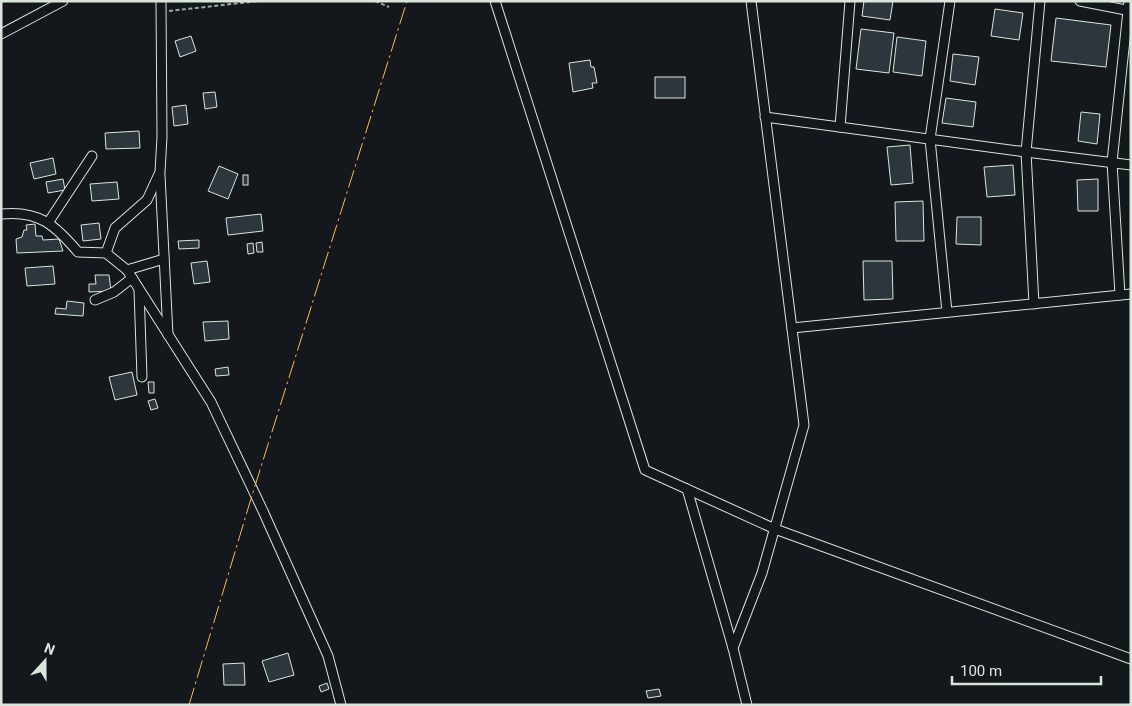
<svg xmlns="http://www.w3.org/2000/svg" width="1132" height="706" viewBox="0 0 1132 706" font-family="Roboto,sans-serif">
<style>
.building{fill:#2c363c;stroke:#d8e6dc}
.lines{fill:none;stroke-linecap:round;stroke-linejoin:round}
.street-casing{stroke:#d8e6dc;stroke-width:11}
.path{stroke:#9da8a2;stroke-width:2;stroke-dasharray:4 2.5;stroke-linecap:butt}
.street{stroke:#14181c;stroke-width:9}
.power{stroke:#ffb74d;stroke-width:1;stroke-dasharray:18 4 2.5 4;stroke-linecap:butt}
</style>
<rect width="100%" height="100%" fill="#14181c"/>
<!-- building -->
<g class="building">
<path d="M864 1H893L890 20 862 16Z"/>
<path d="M995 9 1023 13 1019 40 991 36Z"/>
<path d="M1056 18 1111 25 1106 67 1051 61Z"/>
<path d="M861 29 894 33 889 73 856 69Z"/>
<path d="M191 36 196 51 180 57 175 41Z"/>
<path d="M897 37 926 41 922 76 893 72Z"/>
<path d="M953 54 979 57 975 85 950 81Z"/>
<path d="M590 60 591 67H594L597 83H592L593 88 573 92 569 63Z"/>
<rect x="655" y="77" width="30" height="21"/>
<path d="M215 92 217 107 205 109 203 93Z"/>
<path d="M946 98 976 102 973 127 942 123Z"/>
<path d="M186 105 188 124 174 126 172 107Z"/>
<path d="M1081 112 1100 114 1097 144 1078 141Z"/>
<path d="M139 131 140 148 106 149 105 133Z"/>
<path d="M910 145 913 183 891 185 887 147Z"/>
<path d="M53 158 56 174 34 179 30 163Z"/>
<path d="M1013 165 1015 195 987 197 984 167Z"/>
<path d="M219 166 238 174 228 199 208 191Z"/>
<rect x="243" y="175" width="5" height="10"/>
<path d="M63 179 65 190 48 193 46 182Z"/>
<path d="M1098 179V211H1078L1077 180Z"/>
<path d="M117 182 119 199 92 201 90 184Z"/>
<path d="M923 201 924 241H896L895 202Z"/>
<path d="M261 214 263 231 228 235 226 218Z"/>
<path d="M957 217H981V245L956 244Z"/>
<path d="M99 223 101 239 83 241 81 225Z"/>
<path d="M35 224 36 236H42L43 240 59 239 63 251 17 253 16 239 22 237 24 230H27L26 225Z"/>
<path d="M199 240V248L179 249 178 241Z"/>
<path d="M262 242 263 252H257L256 243Z"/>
<path d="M253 243 254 253 248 254 247 244Z"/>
<path d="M207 261 210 282 194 284 191 263Z"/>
<path d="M863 261H892L893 299 864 300Z"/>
<path d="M53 266 55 284 27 286 25 268Z"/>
<path d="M95 275H109L111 291 89 292V284H96Z"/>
<path d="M67 301 84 303 83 316 55 314 56 308 66 309Z"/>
<path d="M228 321 229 339 205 341 203 322Z"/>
<path d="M228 367 229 375 216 376 215 369Z"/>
<path d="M132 372 137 395 115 400 109 377Z"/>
<path d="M148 382H154V393H149Z"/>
<path d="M155 399 158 408 151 410 148 401Z"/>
<path d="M288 653 294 675 269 682 262 661Z"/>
<path d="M244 663 245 685H224L223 664Z"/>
<path d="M327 683 329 689 321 692 319 686Z"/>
<path d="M659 689 661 696 648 698 646 691Z"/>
</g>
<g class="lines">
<defs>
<g id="street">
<path d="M495 1 645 470 775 529 1131 659"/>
<path d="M1080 1 1131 11"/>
<path d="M1 34 63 1"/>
<path d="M765 117 1026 152 1131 165"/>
<path d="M840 127 850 1"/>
<path d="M160 175 168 335"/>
<path d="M1 214C39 210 55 225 78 252L106 253 127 270 211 402 263 511 328 656 341 705"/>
<path d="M48 223 92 156"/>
<path d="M106 253 115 228 147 200 160 172 162 137 161 1"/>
<path d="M127 270 164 259"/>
<path d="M139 290 142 377"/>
<path d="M1120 295 1112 162 1129 1"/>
<path d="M95 300 114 292 132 278"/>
<path d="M1034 304 1026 152 1040 1"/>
<path d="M947 312 930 139 950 1"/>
<path d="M792 328 1131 294"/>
<path d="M687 489 733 648 747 705"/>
<path d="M733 648 762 573 804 425 751 1"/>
</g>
</defs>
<!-- street casing -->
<use href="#street" class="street-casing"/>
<!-- path -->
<g class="path">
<path d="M375 1 389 7"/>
<path d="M169 11 259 1"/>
</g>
<!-- street -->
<use href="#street" class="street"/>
<!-- power -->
<path class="power" d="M189 705 250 502 407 1"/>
</g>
<!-- border -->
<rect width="1132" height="706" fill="none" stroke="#d8e6dc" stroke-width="5"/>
<!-- north arrow -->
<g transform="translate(45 661) rotate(21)" stroke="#14181c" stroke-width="4" paint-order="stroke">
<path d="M0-4L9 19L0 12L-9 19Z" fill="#d8e6dc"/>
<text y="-8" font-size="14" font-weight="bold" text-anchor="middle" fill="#d8e6dc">N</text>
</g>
<!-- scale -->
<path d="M952 676v8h149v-8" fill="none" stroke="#d8e6dc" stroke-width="2.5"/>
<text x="960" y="676" font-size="15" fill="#d8e6dc" stroke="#14181c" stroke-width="4" paint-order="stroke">100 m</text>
</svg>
